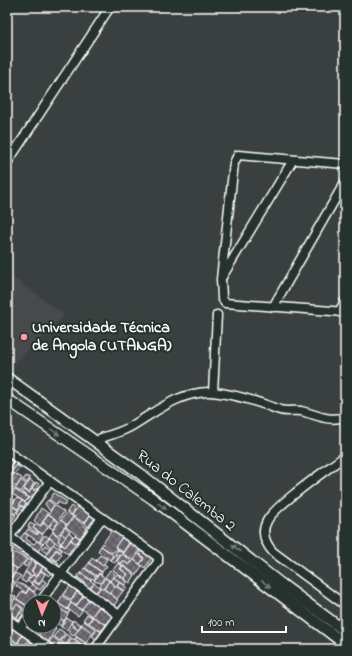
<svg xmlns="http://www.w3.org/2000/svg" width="352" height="656" viewBox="0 0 352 656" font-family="'Indie Flower',sans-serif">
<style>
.built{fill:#46494b}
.building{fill:url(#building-cross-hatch);stroke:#fff}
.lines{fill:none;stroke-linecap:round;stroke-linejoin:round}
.minor-casing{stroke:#fff;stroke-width:11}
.major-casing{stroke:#fff;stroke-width:13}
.minor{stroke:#26332d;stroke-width:8}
.major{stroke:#26332d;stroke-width:10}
.oneway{fill:#727a76}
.poi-dot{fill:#ff9aa2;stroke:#26332d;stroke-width:1.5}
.labels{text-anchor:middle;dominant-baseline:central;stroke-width:4;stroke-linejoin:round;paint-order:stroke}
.poi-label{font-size:16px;font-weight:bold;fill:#fff;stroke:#26332d;text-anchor:start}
.street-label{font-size:16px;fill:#fff;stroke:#26332d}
</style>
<defs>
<pattern id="building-cross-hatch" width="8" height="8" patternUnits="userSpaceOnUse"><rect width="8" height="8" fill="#645f68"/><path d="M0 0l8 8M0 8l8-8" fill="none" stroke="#7b777f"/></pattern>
</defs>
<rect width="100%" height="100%" fill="#39403f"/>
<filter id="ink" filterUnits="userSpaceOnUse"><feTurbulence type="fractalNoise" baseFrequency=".025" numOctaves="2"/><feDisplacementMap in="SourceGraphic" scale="8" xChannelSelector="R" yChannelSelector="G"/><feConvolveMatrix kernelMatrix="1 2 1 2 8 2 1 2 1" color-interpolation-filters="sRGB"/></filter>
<g filter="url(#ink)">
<!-- built -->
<path class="built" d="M7 273 65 315 14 364 7 360Z"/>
<!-- building -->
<g class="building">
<path d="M7 457 13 462 9 467 7 465Z"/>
<path d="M14 462 17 465 13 469 10 467Z"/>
<path d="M17 465 20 468 14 475 11 472Z"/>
<path d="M10 472 14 475 8 484 7 476Z"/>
<path d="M17 475 22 478 16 487 11 483Z"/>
<path d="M26 476 30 478 27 483 23 480Z"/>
<path d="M21 480 26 484 21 492 15 489Z"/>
<path d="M30 480 34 483 29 492 24 489Z"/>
<path d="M36 482 39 484 35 490 32 488Z"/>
<path d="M8 484 14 488 10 495 7 493Z"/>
<path d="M32 489 36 492 32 499 22 493 24 490 29 493Z"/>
<path d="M15 490 29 498 25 502 12 494Z"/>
<path d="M54 493 67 502 64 506 58 502 57 505 49 500Z"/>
<path d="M7 496 11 498 7 504Z"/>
<path d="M12 498 15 500 10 506 7 505Z"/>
<path d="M17 498 22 500 18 509 12 505Z"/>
<path d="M48 500 54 505 50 511 45 504Z"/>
<path d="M22 501 26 503 24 507 19 504Z"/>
<path d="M54 505 64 512 58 521 49 514Z"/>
<path d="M11 506 18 510 15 514 9 510Z"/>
<path d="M21 506 24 508 20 515 17 513Z"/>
<path d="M71 506 75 509 72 515 67 512Z"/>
<path d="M78 507 90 515 84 523 72 515Z"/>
<path d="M41 508 48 513 40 526 34 521Z"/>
<path d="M67 512 73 517 67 525 61 520Z"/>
<path d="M12 513 16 515 12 521 10 520Z"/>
<path d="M8 514 12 517 9 520 7 519Z"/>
<path d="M48 514 54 518 49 526 43 522Z"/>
<path d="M90 515 95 518 88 527 85 523Z"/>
<path d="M74 517 87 528 80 538 66 527Z"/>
<path d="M54 519 58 522 53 529 49 527Z"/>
<path d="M61 520 66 525 58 535 52 531Z"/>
<path d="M30 523 35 526 33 528 38 532 37 534 28 527Z"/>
<path d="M43 523 48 527 43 534 33 528 37 524 41 526Z"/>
<path d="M65 527 70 532 66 537 61 534Z"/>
<path d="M28 529 37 535 39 532 43 535 39 542 25 533Z"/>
<path d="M112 530 122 537 115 547 118 549 112 553 101 546Z"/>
<path d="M53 532 60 538 58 541 61 543 59 545 49 537Z"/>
<path d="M69 532 73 536 65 547 61 543Z"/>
<path d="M24 533 28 535 26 539 34 544 37 541 42 545 37 553 19 540Z"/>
<path d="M61 533 66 537 61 543 58 541Z"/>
<path d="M45 535 49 538 43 544 40 542Z"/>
<path d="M75 535 80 539 76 543 71 539Z"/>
<path d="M124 535 128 538 125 540 129 543 123 552 115 547Z"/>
<path d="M50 538 55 542 51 547 46 543Z"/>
<path d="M71 540 75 544 68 554 59 547 61 544 65 547Z"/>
<path d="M131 542 140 549 132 560 123 553Z"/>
<path d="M53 544 62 550 61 552 56 549 48 561 44 558Z"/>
<path d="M45 545 50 548 46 553 41 549Z"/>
<path d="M15 546 23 552 21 554 13 549Z"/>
<path d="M101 546 113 555 110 560 98 551Z"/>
<path d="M141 549 153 556 145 568 140 564 144 558 139 553Z"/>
<path d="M56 550 62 554 57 561 51 557Z"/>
<path d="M118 550 123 553 119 556 115 554Z"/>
<path d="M11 551 27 559 18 569 8 563 12 558 8 555Z"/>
<path d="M23 552 32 559 31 561 21 554Z"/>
<path d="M115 554 119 556 115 563 111 560Z"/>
<path d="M122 554 132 561 129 565 123 560 121 564 117 561Z"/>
<path d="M138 554 144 558 140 564 134 560Z"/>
<path d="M100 555 107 559 103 565 96 560Z"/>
<path d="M50 558 59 563 57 566 48 561Z"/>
<path d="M92 558 103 566 104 564 107 566 102 572 89 563Z"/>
<path d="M27 559 30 561 26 567 23 565Z"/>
<path d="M134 560 142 566 136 575 121 564 123 561 129 565Z"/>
<path d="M32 561 36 563 31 571 34 573 32 576 25 572Z"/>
<path d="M7 562 17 569 11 578 7 575 9 573 7 571Z"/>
<path d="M37 563 43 567 36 577 32 571Z"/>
<path d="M89 563 102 573 101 575 99 573 97 576 85 568Z"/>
<path d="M118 563 122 566 120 569 127 574 124 578 113 570Z"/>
<path d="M44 566 52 572 49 576 41 570Z"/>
<path d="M123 566 135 575 130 583 124 579 128 574 121 569Z"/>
<path d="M84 568 96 577 94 580 92 578 91 580 81 573Z"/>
<path d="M110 570 115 574 110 581 105 577Z"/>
<path d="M41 571 45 574 39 584 34 581Z"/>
<path d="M25 572 30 576 26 583 21 580Z"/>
<path d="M15 573 21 576 16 583 11 580Z"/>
<path d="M80 573 94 583 89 590 83 586 85 583 77 577Z"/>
<path d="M99 574 104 577 101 583 94 581Z"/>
<path d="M117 574 127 582 125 585 114 578Z"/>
<path d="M33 575 36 577 31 583 27 581Z"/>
<path d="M77 577 85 583 83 585 75 580Z"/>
<path d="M113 577 120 582 116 586 110 581Z"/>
<path d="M105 578 109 581 103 589 100 586Z"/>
<path d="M7 579 15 584 9 593 7 591Z"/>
<path d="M42 579 46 582 40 590 31 584 33 581 39 585Z"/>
<path d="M109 581 115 586 110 593 104 589Z"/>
<path d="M120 582 127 588 124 591 117 586Z"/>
<path d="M18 583 29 588 26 593 16 586Z"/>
<path d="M94 583 100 587 94 595 88 591Z"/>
<path d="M32 584 37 588 34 592 29 588Z"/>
<path d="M70 586 77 591 71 600 63 595Z"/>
<path d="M115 586 123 591 117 599 110 593Z"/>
<path d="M101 587 118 600 112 608 95 595Z"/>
<path d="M29 589 36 594 28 606 17 599 22 591 26 594Z"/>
<path d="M77 592 83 596 76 606 70 602Z"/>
<path d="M10 594 16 597 9 606 7 604V599Z"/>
<path d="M62 596 70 601 71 603 67 609 58 603Z"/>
<path d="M84 596 89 600 81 610 76 606Z"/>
<path d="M15 598 28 607 24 612 22 611 24 609 17 604 14 608 10 606Z"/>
<path d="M89 600 99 606 92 616 82 609Z"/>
<path d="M57 603 70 611 68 614 55 606Z"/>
<path d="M71 603 82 611 78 616 68 609Z"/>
<path d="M17 604 22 609 16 618 10 613Z"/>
<path d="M55 606 68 614 64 621 54 614Z"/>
<path d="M100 606 113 615 106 625 92 616Z"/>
<path d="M21 612 23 614 17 623 14 622Z"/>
<path d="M87 614 92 617 88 623 83 620Z"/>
<path d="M55 615 64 621 61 626 54 621Z"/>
<path d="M93 617 106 625 101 631 89 623Z"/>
<path d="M67 618 72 621 67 630 61 627Z"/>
<path d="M73 620 81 625 78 629 71 624Z"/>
<path d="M84 621 96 629 93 633 81 625Z"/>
<path d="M7 625 12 629 7 636Z"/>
<path d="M82 625 93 633 86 643 74 635Z"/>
<path d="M44 626H53L56 628 47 644 37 638Z"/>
<path d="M72 626 78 630 73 636 68 632Z"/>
<path d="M13 629 23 634 17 643 9 636Z"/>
<path d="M59 629 65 633 60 641 54 636Z"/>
<path d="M97 629 101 632 96 639 92 636Z"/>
<path d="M66 634 71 637 66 645 61 641Z"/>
<path d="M22 636 29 640 24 647 18 643Z"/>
<path d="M53 637 60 642 56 649 47 645Z"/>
<path d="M76 637 86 643 84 646 75 639Z"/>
<path d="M72 638 80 643 76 649H70L67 646Z"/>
<path d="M11 639 21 646 19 649H14L7 645Z"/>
<path d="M30 642 39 648 38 649H32L27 646Z"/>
<path d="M61 643 70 649H56Z"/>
<path d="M80 644 85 647 84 649 78 646Z"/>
</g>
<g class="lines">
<defs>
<g id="minor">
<path d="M7 163 110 7"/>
<path d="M345 164 238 155 234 163 221 279 222 298 225 303 345 312"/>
<path d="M222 277 293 160"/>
<path d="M273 307 345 182"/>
<path d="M339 312 345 301"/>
<path d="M213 392 217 315"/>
<path d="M101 438C111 435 121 432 130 427 156 412 179 391 212 392 235 394 259 402 280 410 286 412 294 410 301 411 318 415 327 422 345 417"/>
<path d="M7 451 158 557V562L95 649"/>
<path d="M345 456C328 469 275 505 267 521 261 532 265 543 273 552L345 605"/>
<path d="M7 535 119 615"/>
<path d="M7 540 50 481"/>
<path d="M40 602 102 518"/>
<path d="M7 619 50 649"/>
<path d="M20 628 30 615"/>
</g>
<g id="major">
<path d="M7 378 138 472 281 584 345 631"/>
<path d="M7 399 153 499 345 644"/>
</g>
</defs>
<!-- minor casing -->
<use href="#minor" class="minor-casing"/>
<!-- major casing -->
<use href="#major" class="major-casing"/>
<!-- minor -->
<use href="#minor" class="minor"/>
<!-- major -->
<use href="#major" class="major"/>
</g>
<!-- one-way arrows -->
<defs><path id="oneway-solid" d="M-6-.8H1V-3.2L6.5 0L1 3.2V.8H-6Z"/></defs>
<g class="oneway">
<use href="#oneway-solid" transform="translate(55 432) rotate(34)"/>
<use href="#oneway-solid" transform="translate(162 506) rotate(37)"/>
<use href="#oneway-solid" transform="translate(236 548) rotate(-143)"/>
<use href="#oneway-solid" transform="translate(266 584) rotate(37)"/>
</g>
</g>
<!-- markers -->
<circle class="poi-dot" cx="24" cy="337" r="4"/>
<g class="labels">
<!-- poi labels -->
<g class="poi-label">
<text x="32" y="328">Universidade Técnica<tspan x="32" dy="18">de Angola (UTANGA)</tspan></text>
</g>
<!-- street labels -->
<g class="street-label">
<text transform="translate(186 491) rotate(38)">Rua do Calemba 2</text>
</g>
</g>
<!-- margin -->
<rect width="352" height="656" fill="none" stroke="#26332d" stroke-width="24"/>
<rect x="12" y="12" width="328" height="632" fill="none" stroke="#fff" stroke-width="1.5" filter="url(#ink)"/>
<!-- north arrow -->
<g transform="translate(42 614) rotate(182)"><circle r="19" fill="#26332d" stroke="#7d8581"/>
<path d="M0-3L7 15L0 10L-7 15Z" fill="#ff9aa2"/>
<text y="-6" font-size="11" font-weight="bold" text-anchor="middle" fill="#ffffff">N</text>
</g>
<!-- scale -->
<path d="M202 626v6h84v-6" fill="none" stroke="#ffffff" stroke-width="2"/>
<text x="208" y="626" font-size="12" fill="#ffffff" stroke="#26332d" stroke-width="3" paint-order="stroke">100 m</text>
</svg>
